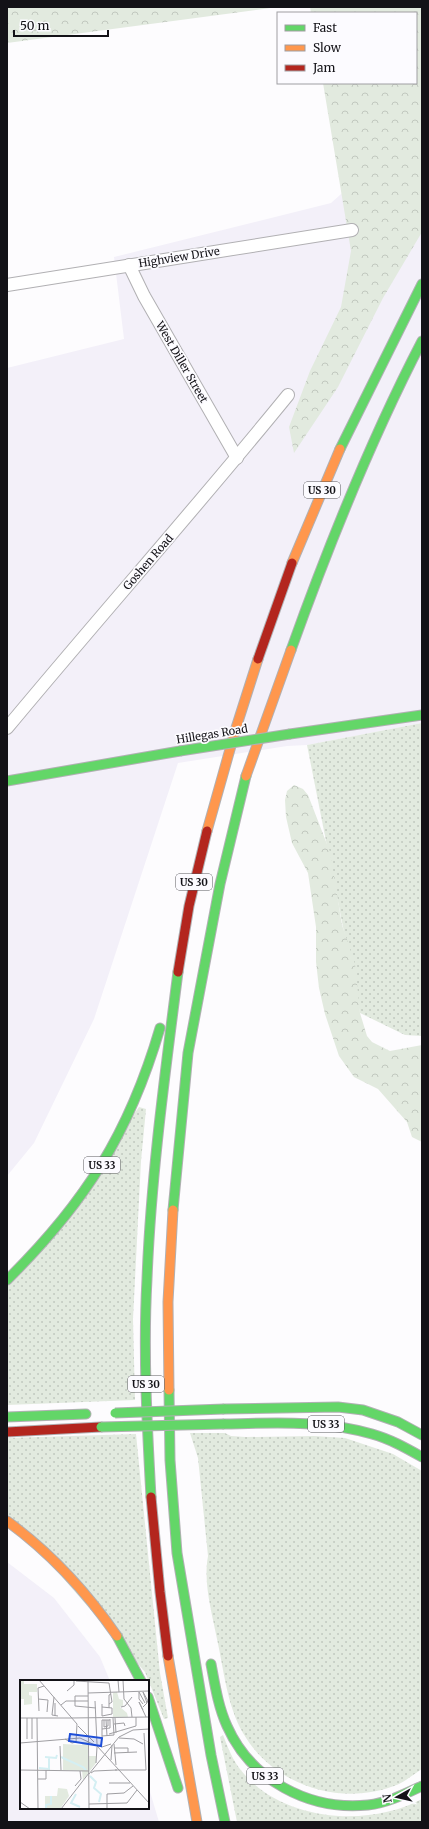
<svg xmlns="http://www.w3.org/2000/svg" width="429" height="1829" viewBox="0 0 429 1829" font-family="Merriweather,serif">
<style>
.built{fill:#f3f0f9}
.grass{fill:url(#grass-dots)}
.forest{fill:url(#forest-crowns)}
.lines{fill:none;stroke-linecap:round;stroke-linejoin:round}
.street-casing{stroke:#b1b0b3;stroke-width:14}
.fast-casing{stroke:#b1b0b3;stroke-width:11}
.slow-casing{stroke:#b1b0b3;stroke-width:11}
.jam-casing{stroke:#b1b0b3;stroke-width:11}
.street{stroke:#fff;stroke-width:12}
.fast{stroke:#63d668;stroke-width:9}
.slow{stroke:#ff974d;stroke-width:9}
.jam{stroke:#b3261e;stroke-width:9}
.fast-bridge-casing{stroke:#b1b0b3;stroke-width:11;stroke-linecap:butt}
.fast-bridge{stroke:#63d668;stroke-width:9}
.labels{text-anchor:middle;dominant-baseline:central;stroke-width:3.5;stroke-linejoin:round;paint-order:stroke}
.shield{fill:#fcfbff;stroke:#59585d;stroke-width:1}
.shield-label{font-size:10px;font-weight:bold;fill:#131217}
.street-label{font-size:11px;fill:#131217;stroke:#fcfbff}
.inset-river{fill:none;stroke:#d4eff3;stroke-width:2}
.inset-road{fill:none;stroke:#9f9ea2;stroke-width:1}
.view{fill:#1d4ed8;fill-opacity:0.15;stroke:#1d4ed8;stroke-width:2}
.inset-edge{fill:none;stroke:#131217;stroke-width:2}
</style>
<defs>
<pattern id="grass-dots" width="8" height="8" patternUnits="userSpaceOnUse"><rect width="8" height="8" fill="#e2eadf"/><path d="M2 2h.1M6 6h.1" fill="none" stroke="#c1c8bf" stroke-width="1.8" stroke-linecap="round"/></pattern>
<pattern id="forest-crowns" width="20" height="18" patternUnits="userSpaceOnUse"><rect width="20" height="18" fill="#e2eadf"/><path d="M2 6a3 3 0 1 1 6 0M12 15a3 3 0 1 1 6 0" fill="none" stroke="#c1c8bf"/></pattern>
</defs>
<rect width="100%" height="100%" fill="#fdfcfe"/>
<!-- built -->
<g class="built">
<path d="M422 122V723L307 745 287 746 178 763 94 1019 34 1143 7 1176V368L124 339 114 257 331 203Z"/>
<path d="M7 1562 54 1598 100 1657 110 1681H21V1808H148V1785L159 1822H7Z"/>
</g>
<!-- grass -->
<g class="grass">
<path d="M422 723V1036L405 1035 360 1013 307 745Z"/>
<path d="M139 1107 146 1109 141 1161 133 1319 135 1400 7 1405V1287Z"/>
<path d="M190 1433H225L231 1436 246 1437 314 1436 345 1438 393 1454 422 1471V1769C414 1774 407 1780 399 1784 343 1808 273 1786 243 1733 227 1705 224 1671 217 1639 212 1613 203 1583 208 1556L198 1458Z"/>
<path d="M136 1434 160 1673 168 1718 164 1719 145 1672 7 1514V1438Z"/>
<path d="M223 1735C227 1745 231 1756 237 1765 276 1821 366 1829 422 1799V1822H237L220 1737Z"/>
</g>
<!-- forest -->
<g class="forest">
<path d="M7 7H278L7 43Z"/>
<path d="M310 7H422V232L383 298 338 387 294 453 289 427 310 371 341 307 351 251 323 83H416V13H311Z"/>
<path d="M294 785 303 789 308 795 330 852 342 925 355 964 360 1013 367 1036 372 1042 390 1051 422 1045V1142L412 1137 407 1122 378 1089 354 1077 339 1056 325 1014 319 988 316 962V927L308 873 292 843 286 817 285 800 287 791Z"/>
</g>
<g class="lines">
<defs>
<g id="street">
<path d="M129 265 144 296 237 458"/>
<path d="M7 285 352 230"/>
<path d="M7 728C100 616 196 508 288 395"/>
</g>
<g id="fast">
<path d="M340 449 422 284"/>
<path d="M291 650C329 544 370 441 422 341"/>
<path d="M290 734 422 715"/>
<path d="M7 781 180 751"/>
<path d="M173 1210 188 1053 220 884 246 776"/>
<path d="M7 1280C85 1203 129 1134 160 1028"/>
<path d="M169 1390 170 1460 177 1553 211 1755 225 1822"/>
<path d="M224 1409 338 1407 363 1410 398 1422 422 1435"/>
<path d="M7 1417 86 1414"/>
<path d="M224 1424C274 1423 324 1420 372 1434 390 1439 406 1448 422 1457"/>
<path d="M151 1497C147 1424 143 1351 147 1279 151 1176 165 1074 178 972"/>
<path d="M117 1636 141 1681"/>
<path d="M211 1664C215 1685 218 1706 227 1726 251 1780 309 1811 368 1805 387 1803 405 1794 422 1786"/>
<path d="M148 1697 178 1788"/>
</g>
<g id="slow">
<path d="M292 563 340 449"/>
<path d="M246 776 291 650"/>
<path d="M207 831 236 728 258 659"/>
<path d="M169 1390 168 1302 173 1210"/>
<path d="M7 1521C51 1553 86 1591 117 1636"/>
<path d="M168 1656 197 1822"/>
</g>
<g id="jam">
<path d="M258 659 292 563"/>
<path d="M178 972 189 906 207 831"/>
<path d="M7 1432 101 1427"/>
<path d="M151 1497 160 1592 168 1656"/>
</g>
</defs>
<!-- street casing -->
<use href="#street" class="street-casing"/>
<!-- fast casing -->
<use href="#fast" class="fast-casing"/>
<!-- slow casing -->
<use href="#slow" class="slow-casing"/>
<!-- jam casing -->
<use href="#jam" class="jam-casing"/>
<!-- street -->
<use href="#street" class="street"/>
<!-- fast -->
<use href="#fast" class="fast"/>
<!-- slow -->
<use href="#slow" class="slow"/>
<!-- jam -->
<use href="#jam" class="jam"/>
<defs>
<g id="fast-bridge">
<path d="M180 751 290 734"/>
<path d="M115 1413 224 1409"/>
<path d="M101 1427 224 1424"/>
</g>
</defs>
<!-- fast-bridge casing -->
<use href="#fast-bridge" class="fast-bridge-casing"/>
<!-- fast-bridge -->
<use href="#fast-bridge" class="fast-bridge"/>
</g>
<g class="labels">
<!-- shield labels -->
<g class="shield">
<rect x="304" y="482" width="36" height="16" rx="3"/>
<rect x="176" y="874" width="36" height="16" rx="3"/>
<rect x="84" y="1157" width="36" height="16" rx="3"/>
<rect x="128" y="1376" width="36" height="16" rx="3"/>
<rect x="308" y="1416" width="36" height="16" rx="3"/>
<rect x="247" y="1768" width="36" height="16" rx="3"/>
</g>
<g class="shield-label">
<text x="322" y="490">US 30</text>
<text x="194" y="882">US 30</text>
<text x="102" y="1165">US 33</text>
<text x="146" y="1384">US 30</text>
<text x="326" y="1424">US 33</text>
<text x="265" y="1776">US 33</text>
</g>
<!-- street labels -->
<g class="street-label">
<text transform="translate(179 257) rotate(-9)">Highview Drive</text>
<text transform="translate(182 362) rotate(60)">West Diller Street</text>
<text transform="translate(148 562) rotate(-49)">Goshen Road</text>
<text transform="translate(212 734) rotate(-9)">Hillegas Road</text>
</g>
</g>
<!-- overview -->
<g transform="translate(20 1680)">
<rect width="129" height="129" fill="#fdfcfe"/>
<path d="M63 62H68V76H76V83L63 100 62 91 43 90V64L62 65Z" fill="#e2eadf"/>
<path d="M0 0H4V4H17V12H9V15L12 16V24L4 25V19H0ZM97 12 99 19 103 20V26L100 27 107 33 108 37H93V13ZM38 108 47 109 49 116 40 129H25V116H37Z" fill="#e2eadf"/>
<path class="inset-river" d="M25 77 36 78 37 75M41 77 63 87 66 90M19 88 29 89V77M70 96 76 102 74 108 81 114 79 122M56 114 51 123 60 127M26 129V125L31 124V116"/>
<path class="inset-road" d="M19 0 57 44 56 62 52 63 45 59M68 0 69 129M98 0 99 12M103 0 104 19 111 28 112 37M56 1 89 3 92 22 89 24M47 11 54 5V0M68 13 129 11M68 16H55V26L76 28M34 17 32 35 38 36M18 19 28 20 27 32M75 21 77 64M123 24 119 19V12L125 23M41 25 46 21H68M82 27 92 28V34L82 36V24M101 27 105 26 112 17M123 27 127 23V22L128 21 123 12 127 23M89 28V15L91 14M123 30 119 22 126 37M19 31 18 8 24 6M35 36V23M0 38H51M7 38V59M12 38V59M17 38 18 129M51 38 129 37M95 38 96 53M84 40V47L88 46V40M86 40 87 56M94 44 104 43 105 46M58 46 74 62M82 49 90 48V39M124 53 126 90M89 54 116 46V37M82 56 94 55 93 38M82 57V40H90M99 58 114 59 123 64M0 63 60 58 77 66 99 90H126M94 64 96 85M77 65 82 67 91 64M40 66 41 90M94 68H108V72M94 73 117 72M91 80 92 65M76 83 77 67M0 90 69 91M95 90H99L129 123M71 93 74 91 97 90M69 94 99 57 113 50 129 49M18 99H26V90M89 103H110M55 106 61 99 60 91M0 122 10 129M69 124 107 123 117 110M41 129 69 93M87 129V114L104 113 113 106"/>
<path class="view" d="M50 54 82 58 81 66 49 61Z"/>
<rect width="129" height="129" class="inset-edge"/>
</g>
<!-- border -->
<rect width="429" height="1829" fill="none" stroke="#131217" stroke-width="16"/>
<!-- legend -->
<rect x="277" y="12" width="140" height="72" fill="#fcfbff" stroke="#9f9ea2"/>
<rect x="285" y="25" width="20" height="6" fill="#63d668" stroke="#9f9ea2"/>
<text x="313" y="32" font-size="12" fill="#131217">Fast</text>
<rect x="285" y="45" width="20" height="6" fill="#ff974d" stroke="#9f9ea2"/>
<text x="313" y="52" font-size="12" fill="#131217">Slow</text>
<rect x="285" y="65" width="20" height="6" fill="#b3261e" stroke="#9f9ea2"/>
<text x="313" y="72" font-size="12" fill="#131217">Jam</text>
<!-- north arrow -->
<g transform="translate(397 1797) rotate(262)" stroke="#fcfbff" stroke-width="3" paint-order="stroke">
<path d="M0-3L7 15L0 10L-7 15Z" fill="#131217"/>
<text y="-6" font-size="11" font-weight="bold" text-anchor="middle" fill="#131217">N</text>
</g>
<!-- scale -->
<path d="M14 30v6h94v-6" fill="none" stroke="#131217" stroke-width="2"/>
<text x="20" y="30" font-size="12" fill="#131217" stroke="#fcfbff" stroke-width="3" paint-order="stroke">50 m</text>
</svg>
